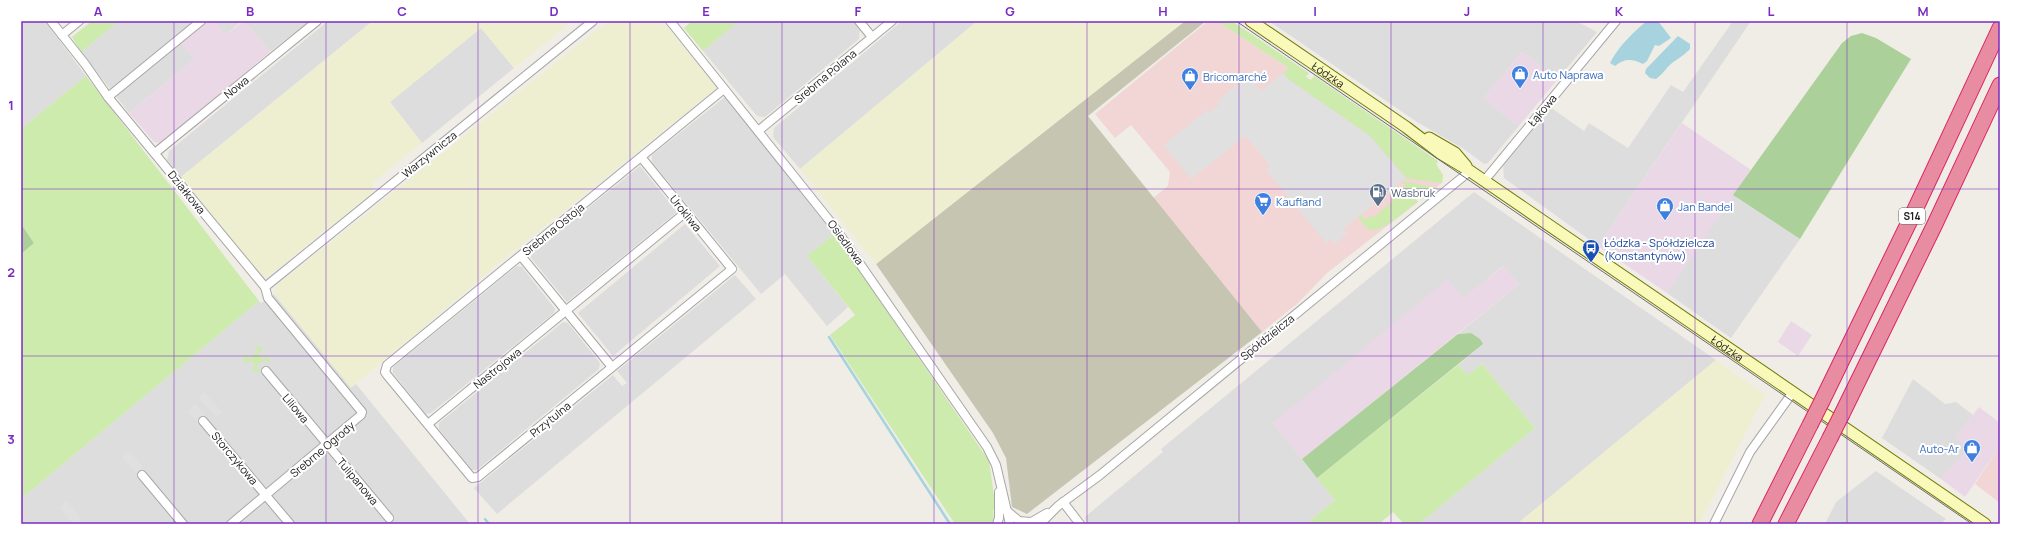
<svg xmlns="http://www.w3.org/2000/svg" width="2021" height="545" viewBox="0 0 2021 545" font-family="Manrope,sans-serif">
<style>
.residential{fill:#dedddd}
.commercial{fill:#f1d6d5}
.industrial{fill:#ead8e7}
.construction{fill:#c5c5b1}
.farmland{fill:#eeefd1}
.grass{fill:#ccebac}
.forest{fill:#acd09a}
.parking{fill:#e0e0e0}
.water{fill:#a6d3de}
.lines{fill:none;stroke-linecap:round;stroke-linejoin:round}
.stream{stroke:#a6d3de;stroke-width:2.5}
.street-casing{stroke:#a7a7a7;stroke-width:10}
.secondary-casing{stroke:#707a04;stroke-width:13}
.highway-casing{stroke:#dd2469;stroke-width:17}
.street{stroke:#fff;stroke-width:8}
.secondary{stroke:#f9faba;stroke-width:11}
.highway{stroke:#e88da1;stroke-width:15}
.tram{stroke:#6e6e6e;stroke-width:1}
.highway-bridge-casing{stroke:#dd2469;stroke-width:17;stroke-linecap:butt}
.highway-bridge{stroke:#e88da1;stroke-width:15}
.grid{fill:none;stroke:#7b2cbf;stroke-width:1;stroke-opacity:0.55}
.labels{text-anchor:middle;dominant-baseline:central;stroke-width:4;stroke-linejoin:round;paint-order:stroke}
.shield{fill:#fff;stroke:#636363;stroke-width:1}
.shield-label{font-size:10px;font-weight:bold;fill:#202020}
.street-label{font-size:11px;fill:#202020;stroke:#fff}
.shop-label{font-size:11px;fill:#366cbe;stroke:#fff;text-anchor:start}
.service-label{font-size:11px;fill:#4e5e75;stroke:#fff;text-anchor:start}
.transit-label{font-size:11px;fill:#164399;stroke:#fff;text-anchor:start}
.neatline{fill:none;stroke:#7b2cbf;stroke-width:1.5}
.grid-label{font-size:13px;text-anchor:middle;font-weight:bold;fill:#7b2cbf}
</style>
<rect width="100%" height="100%" fill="#f0ede6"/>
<!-- residential -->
<g class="residential">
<path d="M21 21H45L86 76 21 129Z"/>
<path d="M119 21H195L111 90 81 52Z"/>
<path d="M214 21H242L225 35Z"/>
<path d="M244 21H309L270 52Z"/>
<path d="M328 21H370V23L181 177 167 160 169 151Z"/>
<path d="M739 21H860V28L859 39 765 117 757 116 703 51Z"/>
<path d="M902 21H978L800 169 773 137 774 128Z"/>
<path d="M1269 21H1576L1597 32 1557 80 1522 52 1484 98 1519 126 1488 163 1484 164 1464 149 1417 122Z"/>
<path d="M1733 21H1751L1598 246 1504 178 1503 164 1550 107 1584 131 1589 123 1628 148 1671 85 1683 92Z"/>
<path d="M481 28 514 68 422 143 390 102Z"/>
<path d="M181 43 195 59 129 113 116 96Z"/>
<path d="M725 97 834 234 807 256 848 307 827 326 785 274 761 294 652 162V155Z"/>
<path d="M640 166 677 212 567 302 531 258V254Z"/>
<path d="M1474 192 1716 360 1517 524H1419L1535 428 1482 364 1468 376 1458 365 1483 344 1471 333 1458 334 1519 284 1503 266 1463 299 1273 423 1335 500 1306 524H1088L1085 517 1163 452 1161 449Z"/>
<path d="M1733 195 1800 239 1731 338 1667 293Z"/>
<path d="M685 224 720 266 613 356 578 313Z"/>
<path d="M517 266 522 267 555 309 554 313 431 413 426 414 393 373V367Z"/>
<path d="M735 275 756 299 497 514 474 488 613 375 622 386 627 383 617 371Z"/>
<path d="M274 294 351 387 356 384 470 524H21V499L259 301 261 303Z"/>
<path d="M563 322 568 323 600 363 599 369 477 470H472L439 429V423Z"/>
<path d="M1913 379 1945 404 1956 402 1973 415 1956 437 1969 448 1941 479 1882 438Z"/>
<path d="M1876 471 1946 519 1940 524H1825L1836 502Z"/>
</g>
<!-- commercial -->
<g class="commercial">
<path d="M1208 21H1217L1436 164 1443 175 1442 183 1422 199 1415 190 1411 193 1418 202 1327 273 1298 303 1262 332 1152 199 1168 186 1170 172 1131 125 1115 138 1095 114Z"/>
<path d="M2000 446V503L1975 484Z"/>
</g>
<!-- industrial -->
<g class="industrial">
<path d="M208 21H214L225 35 244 21 270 52 161 143 154 142 129 113 195 59 181 43Z"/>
<path d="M1522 52 1557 80 1519 126 1484 98Z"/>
<path d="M1682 123 1751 170 1667 293 1598 246Z"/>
<path d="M1504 266 1519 284 1302 459 1273 423 1448 279 1463 298Z"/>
<path d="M1791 321 1812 335 1798 356 1778 342Z"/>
<path d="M1979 407 2000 423V446L1965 497 1941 479 1968 448 1956 437Z"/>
</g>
<!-- construction -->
<path class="construction" d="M1185 21H1206L1088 116 1262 332 1027 514 1012 507 1006 458 993 433 876 264Z"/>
<!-- farmland -->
<g class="farmland">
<path d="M373 21H573L514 68 481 28 390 102 422 143 373 182V192L267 277 262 276 181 177Z"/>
<path d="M608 21H663L717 88 510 254 351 388 274 294 277 285Z"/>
<path d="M977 21H1185L876 264 800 169Z"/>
<path d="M1716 360 1765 395 1699 524H1517Z"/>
</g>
<!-- grass -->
<g class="grass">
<path d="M92 21H119L81 52 72 37Z"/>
<path d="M692 21H739L703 51 684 28Z"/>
<path d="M1217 21H1232L1309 73 1306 77 1311 80 1314 76 1438 161 1436 165 1443 175 1442 183 1406 178 1370 136 1288 79 1283 73 1289 68Z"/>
<path d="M86 76 259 301 21 499V254L34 243 21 224V129Z"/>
<path d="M1402 181 1438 188 1422 199 1415 190 1411 193 1418 202C1408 208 1379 236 1368 229 1365 226 1361 221 1358 217L1361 215 1365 220 1370 216 1374 217 1392 202V189L1396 194 1406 186Z"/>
<path d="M834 234 989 461 996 510H993L994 520 989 524H955L830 335 855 315 807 256Z"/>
<path d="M256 345 263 349 258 354 262 359 267 355 270 360 269 364 266 359 256 366 260 371 258 372 251 369 255 365 251 360 246 364 243 357 245 354 249 359 258 351 254 346Z"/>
<path d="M1482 364 1535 428 1419 524H1404L1393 512 1379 524H1306L1335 500 1317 478 1458 365 1468 375Z"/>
</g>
<!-- forest -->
<g class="forest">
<path d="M1862 33 1876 38 1911 59 1800 239 1733 195 1842 43 1851 36Z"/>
<path d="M21 224 34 243 21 254Z"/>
<path d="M1471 333 1480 339 1483 344 1317 478 1302 459 1458 334Z"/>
</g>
<!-- parking -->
<g class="parking">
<path d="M1283 73 1288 79 1370 136 1406 178 1343 229 1347 234 1335 244 1331 239 1326 243 1266 170 1270 166 1247 137H1244L1191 179 1164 145 1207 110 1210 113 1214 109 1220 105 1217 101 1248 76 1261 91Z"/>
<path d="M204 392 222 412 216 417 198 397Z"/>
<path d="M195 404 206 416 198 423 187 411Z"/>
<path d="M129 451 143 467 136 473 122 457Z"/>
<path d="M67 501 82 520 77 524H73L59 507Z"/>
</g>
<!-- water -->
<g class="water">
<path d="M1647 21H1658L1671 38 1659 46 1655 45 1647 61 1643 64C1632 59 1625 58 1615 66L1610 63C1618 47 1633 32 1647 21Z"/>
<path d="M1678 36 1690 44V49C1683 56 1679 58 1672 63 1666 68 1662 75 1656 79L1650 78 1645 73 1646 69Z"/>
</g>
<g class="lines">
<!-- stream -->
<g class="stream">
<path d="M829 337 950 524"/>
<path d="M485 519 489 524"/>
</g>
<defs>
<g id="street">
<path d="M51 21 85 64 108 97 265 287 268 298 362 412 361 415 231 524"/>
<path d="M670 21 833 225 987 447 996 465 1010 524"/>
<path d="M859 21 872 37"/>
<path d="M62 35 79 21"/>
<path d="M108 97 201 21"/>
<path d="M758 131 892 21"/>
<path d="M155 153 317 21"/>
<path d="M641 157 732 269 478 477 472 478 387 375 385 372 387 365 724 89"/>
<path d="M1484 181 1616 21"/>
<path d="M521 256 612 367"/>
<path d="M265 287 593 21"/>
<path d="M266 371 389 518"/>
<path d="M203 421 290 524"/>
<path d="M428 424 686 212"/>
<path d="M142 475 183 524"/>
<path d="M1063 502 1080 524"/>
<path d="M1007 511 1019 521 1031 522"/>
<path d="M997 524 999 518V492"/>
<path d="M1028 524 1047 513"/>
<path d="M1040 524 1058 506 1100 475 1470 171"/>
<path d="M1714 524 1750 452 1793 392"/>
</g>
<g id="secondary">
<path id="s1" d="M1251 21 1406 127 1440 153 1470 171 1985 524"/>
<path d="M1429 138 1455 153 1466 166"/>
</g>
<g id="highway">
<path d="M1822 401 1913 214 2000 28"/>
<path d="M1842 414 1935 224 2000 85"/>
<path d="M1760 524 1810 425"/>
<path d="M1786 524 1830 438"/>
</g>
</defs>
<!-- street casing -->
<use href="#street" class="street-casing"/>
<!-- secondary casing -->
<use href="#secondary" class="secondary-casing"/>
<!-- highway casing -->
<use href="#highway" class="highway-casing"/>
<!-- street -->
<use href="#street" class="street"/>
<!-- secondary -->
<use href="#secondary" class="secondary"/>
<!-- highway -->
<use href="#highway" class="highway"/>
<!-- tram -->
<path class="tram" d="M1236 21 1972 524"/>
<defs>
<g id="highway-bridge">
<path d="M1810 425 1822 401"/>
<path d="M1830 438 1842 414"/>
</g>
</defs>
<!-- highway-bridge casing -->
<use href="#highway-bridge" class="highway-bridge-casing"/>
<!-- highway-bridge -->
<use href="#highway-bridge" class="highway-bridge"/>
</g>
<!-- grid -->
<path class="grid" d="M174 21V524M326 21V524M478 21V524M630 21V524M782 21V524M934 21V524M1087 21V524M1239 21V524M1391 21V524M1543 21V524M1695 21V524M1847 21V524M21 189H2000M21 356H2000"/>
<!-- icons -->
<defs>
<symbol id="shop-pin" viewBox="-11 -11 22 30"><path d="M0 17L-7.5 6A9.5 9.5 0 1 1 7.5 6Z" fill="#3f7fe0" stroke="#fff"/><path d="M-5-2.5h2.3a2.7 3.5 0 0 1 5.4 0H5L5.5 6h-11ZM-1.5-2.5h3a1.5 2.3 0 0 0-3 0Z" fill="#fff"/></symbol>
<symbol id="fuel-pin" viewBox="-11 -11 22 30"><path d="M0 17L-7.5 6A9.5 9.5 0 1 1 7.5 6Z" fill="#5c6f8a" stroke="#fff"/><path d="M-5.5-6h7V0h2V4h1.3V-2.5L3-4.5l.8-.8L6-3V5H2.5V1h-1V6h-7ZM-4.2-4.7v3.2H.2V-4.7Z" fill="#fff"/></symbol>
<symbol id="supermarket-pin" viewBox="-11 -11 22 30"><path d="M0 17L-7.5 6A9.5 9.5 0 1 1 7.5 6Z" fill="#3f7fe0" stroke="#fff"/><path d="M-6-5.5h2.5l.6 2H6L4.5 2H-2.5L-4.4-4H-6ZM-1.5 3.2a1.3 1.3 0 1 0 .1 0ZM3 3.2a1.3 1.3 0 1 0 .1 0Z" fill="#fff"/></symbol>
<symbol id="bus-pin" viewBox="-11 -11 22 30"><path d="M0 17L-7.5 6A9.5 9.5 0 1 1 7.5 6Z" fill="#1a4fb4" stroke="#fff"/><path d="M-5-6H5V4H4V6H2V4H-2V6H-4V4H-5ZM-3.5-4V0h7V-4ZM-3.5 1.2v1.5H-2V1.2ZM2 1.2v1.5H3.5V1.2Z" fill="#fff"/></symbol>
</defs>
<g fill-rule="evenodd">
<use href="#shop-pin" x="1510" y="64" width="20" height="27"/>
<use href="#shop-pin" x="1180" y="66" width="20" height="27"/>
<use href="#fuel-pin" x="1368" y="182" width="20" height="27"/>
<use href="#supermarket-pin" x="1253" y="191" width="20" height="27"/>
<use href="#shop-pin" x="1655" y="196" width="20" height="27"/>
<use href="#bus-pin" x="1581" y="238" width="20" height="27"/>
<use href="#shop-pin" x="1962" y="438" width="20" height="27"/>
</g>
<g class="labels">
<!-- shield labels -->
<rect class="shield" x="1899" y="208" width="26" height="16" rx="3"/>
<g class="shield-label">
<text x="1912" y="216">S14</text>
</g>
<!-- street labels -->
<g class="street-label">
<text stroke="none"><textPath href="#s1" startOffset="94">Łódzka</textPath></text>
<text transform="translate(825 76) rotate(-40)">Srebrna Polana</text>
<text transform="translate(236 87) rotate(-39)">Nowa</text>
<text transform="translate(1542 110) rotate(-50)">Łąkowa</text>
<text transform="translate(429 154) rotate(-39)">Warzywnicza</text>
<text transform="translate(187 192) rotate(51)">Działkowa</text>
<text transform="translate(686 213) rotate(51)">Urokliwa</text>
<text transform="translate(553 229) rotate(-39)">Srebrna Ostoja</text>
<text transform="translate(846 242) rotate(54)">Osiedlowa</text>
<text transform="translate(1267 337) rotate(-39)">Spółdzielcza</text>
<text stroke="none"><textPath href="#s1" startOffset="578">Łódzka</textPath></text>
<text transform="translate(497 368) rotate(-39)">Nastrojowa</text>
<text transform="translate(296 408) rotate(50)">Liliowa</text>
<text transform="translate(550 419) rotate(-39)">Przytulna</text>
<text transform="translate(322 449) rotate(-40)">Srebrne Ogrody</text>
<text transform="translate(235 458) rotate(50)">Storczykowa</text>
<text transform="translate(358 481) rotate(50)">Tulipanowa</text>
</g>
<!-- shop labels -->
<g class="shop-label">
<text x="1533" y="74">Auto Naprawa</text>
<text x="1203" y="76">Bricomarché</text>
<text x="1276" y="201">Kaufland</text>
<text x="1678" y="206">Jan Bandel</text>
<text x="1959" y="448" text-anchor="end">Auto-Ar</text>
</g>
<!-- service labels -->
<g class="service-label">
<text x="1391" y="192">Wasbruk</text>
</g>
<!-- transit labels -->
<g class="transit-label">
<text x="1604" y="242">Łódzka - Spółdzielcza<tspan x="1604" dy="13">(Konstantynów)</tspan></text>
</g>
</g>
<!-- border -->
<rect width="2021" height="545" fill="none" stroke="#ffffff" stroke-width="44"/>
<rect x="22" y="22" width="1977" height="501" class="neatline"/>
<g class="grid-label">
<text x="98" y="16">A</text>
<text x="250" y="16">B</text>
<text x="402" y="16">C</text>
<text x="554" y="16">D</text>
<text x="706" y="16">E</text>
<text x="858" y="16">F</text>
<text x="1010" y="16">G</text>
<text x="1163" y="16">H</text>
<text x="1315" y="16">I</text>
<text x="1467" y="16">J</text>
<text x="1619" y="16">K</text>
<text x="1771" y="16">L</text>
<text x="1923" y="16">M</text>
<text x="11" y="110">1</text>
<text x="11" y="277">2</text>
<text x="11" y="444">3</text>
</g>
</svg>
